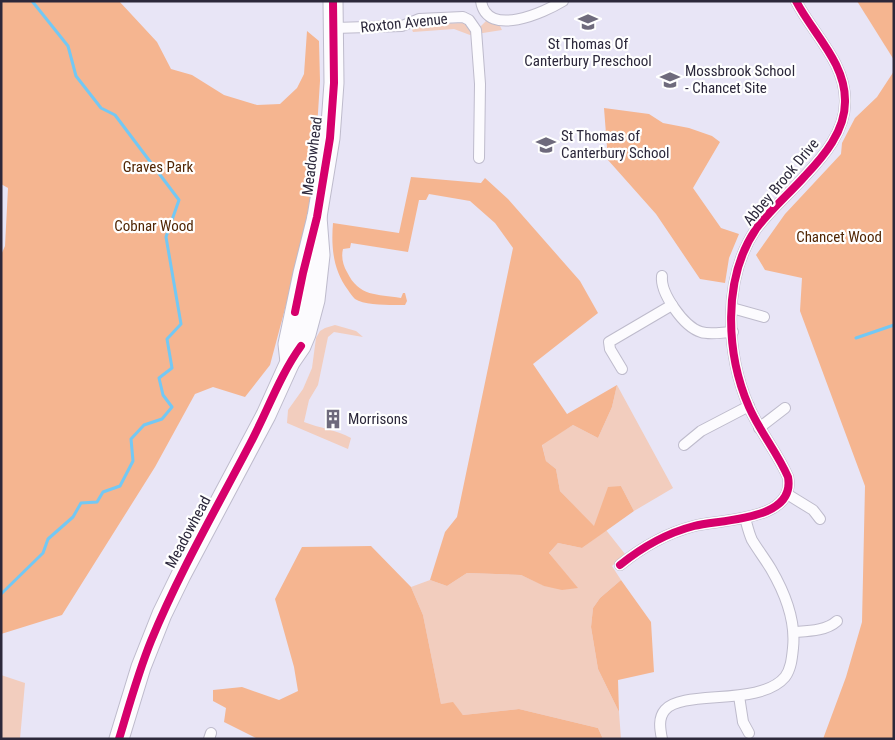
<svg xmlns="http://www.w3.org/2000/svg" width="895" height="740" viewBox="0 0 895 740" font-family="'Roboto Condensed',sans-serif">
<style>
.green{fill:#f2cdbe}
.forest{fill:#f5b590}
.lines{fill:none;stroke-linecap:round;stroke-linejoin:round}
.stream{stroke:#73c8f4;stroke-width:3}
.street-casing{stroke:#bebbcc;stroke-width:12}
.highway-casing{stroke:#bebbcc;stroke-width:21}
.street{stroke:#fcfbfe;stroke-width:10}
.highway{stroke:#fcfbfe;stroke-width:19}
.cycleway-casing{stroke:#fff;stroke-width:11}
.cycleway{stroke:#d6006c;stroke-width:8}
.labels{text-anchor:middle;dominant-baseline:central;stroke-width:4.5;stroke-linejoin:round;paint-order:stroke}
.street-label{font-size:15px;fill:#2c283b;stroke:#fff}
.poi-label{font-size:15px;fill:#2c283b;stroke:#fff;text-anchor:start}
.park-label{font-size:15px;fill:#512604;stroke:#fff}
</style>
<rect width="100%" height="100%" fill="#e8e5f6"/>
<!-- green -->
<g class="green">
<path d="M488 19 500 26 502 30 470 35 454 29 413 32 411 27 418 24 466 23 471 29 481 26Z"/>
<path d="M335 325 356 331 363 337 334 332 328 337 318 385 309 400 304 422C319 428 337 430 351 438L348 449 287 423 288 410 303 389 312 368 316 338 320 331 325 328Z"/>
<path d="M617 385 673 488 634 511 621 486 594 527 560 491 556 469 546 461 542 444 573 425 598 438 612 407Z"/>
<path d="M606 530 625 554 612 566 621 580 600 598 593 608 591 627 598 669 619 712 621 739H603L598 728 519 709 463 715 453 703 441 704 423 615 411 587 430 580 447 586 467 573 521 575 545 586 577 588 549 553 558 543 582 548Z"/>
<path d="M1 675 25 683 20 739H1Z"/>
</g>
<!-- forest -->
<g class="forest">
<path d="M1 1H119L157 42 171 69 192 75 224 95 257 105 280 104 297 88 304 74 307 31 319 41 320 81 311 223 298 260 270 365 245 397 213 387 195 394 155 467 62 615 1 634V255L5 246 8 188 1 184Z"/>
<path d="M857 1H894V60Z"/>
<path d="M894 71V739H823L846 677 862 622 865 486 800 311 802 278 765 270 756 255 785 214 841 154 842 143 855 118 877 97Z"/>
<path d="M604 108 649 114 663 123 689 128 712 136 720 142 693 188 721 228 739 234 729 258 725 283 700 279 656 214 608 160Z"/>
<path d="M411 177 481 183 485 178 508 199 580 281 598 313 533 364 567 414 617 385 612 407 598 438 573 425 542 445 546 461 556 469 560 491 594 526 608 487 621 486 634 511 582 548 558 543 549 553 578 588 562 590 544 586 521 575 467 573 447 586 430 580 445 532 457 517 513 248 495 223 470 201 429 194 426 200H419L408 252 351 243 350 248 343 249C341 257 343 265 347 272 359 297 377 294 401 298L403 293H405L407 301 405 305C393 305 365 306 355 299 353 297 350 293 348 290 333 270 331 247 333 223L399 233Z"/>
<path d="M371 546 411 587 423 615 441 704 453 702 463 715 519 709 598 728 603 739H258L224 722 226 708 213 701V690L242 687 279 700 298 691 294 667 275 599 302 547Z"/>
<path d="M621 580 651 622 654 672 618 680 619 712 598 669 591 627 593 608 600 598Z"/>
</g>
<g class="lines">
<!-- stream -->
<g class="stream">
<path d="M856 338 894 325"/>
<path d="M1 594 43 553 48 539 73 517 81 503 97 502 103 492 120 486 133 461 131 439 144 425 162 419 172 407 163 395 159 378 172 368 167 339 181 324 166 237 179 200 115 115 101 108 76 76 68 46 32 1"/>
</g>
<defs>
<g id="street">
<path d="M481 1C487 39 545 12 563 1"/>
<path d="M334 28 402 26 419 19 463 17 469 20 476 30 480 84 479 158"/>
<path d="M662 276C660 293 684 327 701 332 710 335 723 332 733 332"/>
<path d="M732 308 764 317"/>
<path d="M622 369 610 349 609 342 672 305"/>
<path d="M759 428 785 408"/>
<path d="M684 445 701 431 749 406"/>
<path d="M787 494 813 510 820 519"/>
<path d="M620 565C641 548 667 533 694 526 722 519 796 521 788 477 777 452 760 432 749 407 726 354 722 279 756 229 770 210 789 194 805 176 824 156 845 131 845 102 846 63 813 34 796 1"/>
<path d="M794 632C808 631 826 631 837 621"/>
<path d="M739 696 743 722 749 733"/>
<path d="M209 739 211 733"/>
<path d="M662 739C660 729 658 718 665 710 683 689 760 707 785 677 791 669 792 658 793 648 796 620 785 593 771 569 765 559 758 550 752 540 749 534 747 525 745 518"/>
</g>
<g id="highway">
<path d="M290 362 288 344 303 273 317 217 330 138 334 83 333 1"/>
<path d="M119 739 141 667 162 614 181 575 266 415 290 362 301 346 306 334 315 300 320 255 317 217"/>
</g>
</defs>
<!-- street casing -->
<use href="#street" class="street-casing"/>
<!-- highway casing -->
<use href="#highway" class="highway-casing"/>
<!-- street -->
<use href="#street" class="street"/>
<!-- highway -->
<use href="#highway" class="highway"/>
<defs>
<g id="cycleway">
<path d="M295 312 303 273 317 217 330 138 334 83 333 1"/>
<path d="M620 565C641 548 667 533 694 526 722 519 796 521 788 477 777 452 760 432 749 407 726 354 722 279 756 229 770 210 789 194 805 176 824 156 845 131 845 102 846 63 813 34 796 1"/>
<path d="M119 739C129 706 138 673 151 641 179 573 216 509 250 444 267 412 280 375 301 346"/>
</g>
</defs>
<!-- cycleway casing -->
<use href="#cycleway" class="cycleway-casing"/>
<!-- cycleway -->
<use href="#cycleway" class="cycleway"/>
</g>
<!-- icons -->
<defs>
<symbol id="school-bare" viewBox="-9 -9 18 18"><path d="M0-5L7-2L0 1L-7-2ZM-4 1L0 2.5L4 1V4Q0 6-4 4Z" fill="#6e6a7c" stroke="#fff" stroke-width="2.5" paint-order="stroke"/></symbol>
<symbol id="building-bare" viewBox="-9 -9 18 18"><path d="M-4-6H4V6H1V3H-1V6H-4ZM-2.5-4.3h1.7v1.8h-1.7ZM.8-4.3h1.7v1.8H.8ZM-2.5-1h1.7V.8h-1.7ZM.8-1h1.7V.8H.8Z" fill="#6e6a7c" stroke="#fff" stroke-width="2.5" paint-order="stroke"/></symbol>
</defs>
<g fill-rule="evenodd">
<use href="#school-bare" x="574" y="8" width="28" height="28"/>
<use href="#school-bare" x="656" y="66" width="28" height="28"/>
<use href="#school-bare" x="532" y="131" width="28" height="28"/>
<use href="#building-bare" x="319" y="405" width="28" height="28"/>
</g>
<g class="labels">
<!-- street labels -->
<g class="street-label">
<text transform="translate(404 23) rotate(-6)">Roxton Avenue</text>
<text transform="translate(312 156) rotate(-83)">Meadowhead</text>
<text transform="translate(781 182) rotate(-50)">Abbey Brook Drive</text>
<text transform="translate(188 532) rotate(-62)">Meadowhead</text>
</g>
<!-- poi labels -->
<g class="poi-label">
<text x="588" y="44" text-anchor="middle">St Thomas Of<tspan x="588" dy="17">Canterbury Preschool</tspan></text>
<text x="685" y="71">Mossbrook School<tspan x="685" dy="17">- Chancet Site</tspan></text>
<text x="561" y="136">St Thomas of<tspan x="561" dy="17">Canterbury School</tspan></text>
<text x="348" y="419">Morrisons</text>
</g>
<!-- park labels -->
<g class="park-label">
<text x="158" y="167">Graves Park</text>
<text x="154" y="226">Cobnar Wood</text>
<text x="839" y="237">Chancet Wood</text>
</g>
</g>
<!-- border -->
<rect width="895" height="740" fill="none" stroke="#2c283b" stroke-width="5"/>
</svg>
